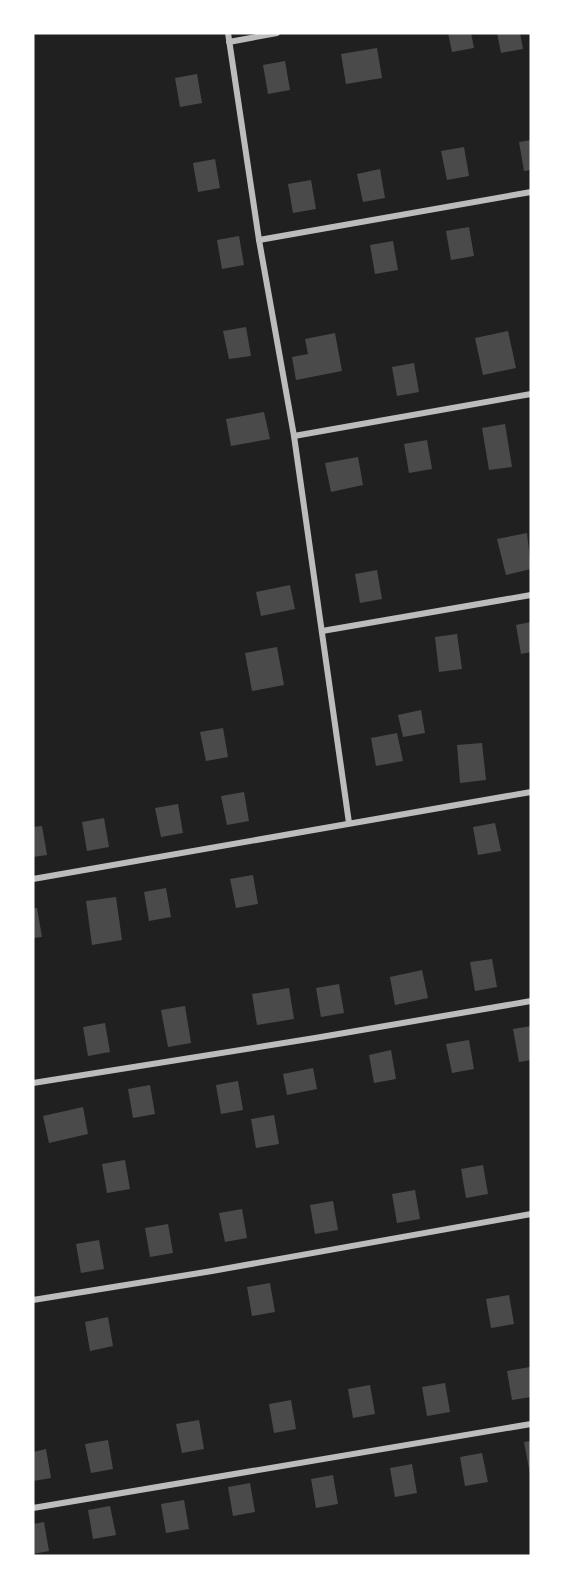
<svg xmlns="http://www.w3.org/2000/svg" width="564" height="1589" viewBox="0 0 564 1589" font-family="'Source Sans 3',sans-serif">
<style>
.green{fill:#202020}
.building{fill:#4a4a4a}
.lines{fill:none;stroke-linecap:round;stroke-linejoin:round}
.minor{stroke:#bcbcbc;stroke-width:6}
</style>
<rect width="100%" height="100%" fill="#111"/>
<!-- green -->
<rect class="green" x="33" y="33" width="498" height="1523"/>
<!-- building -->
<g class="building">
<path d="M448 33H471L474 48 452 52Z"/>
<path d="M497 33H520L523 49 501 53Z"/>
<path d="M377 48 382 78 346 84 341 54Z"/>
<path d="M285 61 290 90 268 94 263 65Z"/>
<path d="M197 74 202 103 180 107 175 78Z"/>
<path d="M531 140V170L524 171 519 142Z"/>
<path d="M464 147 469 176 447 180 441 151Z"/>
<path d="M215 159 220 188 198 192 193 163Z"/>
<path d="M380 169 385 198 363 202 357 174Z"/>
<path d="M311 180 316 209 293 213 288 184Z"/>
<path d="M469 227 474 256 451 260 446 231Z"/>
<path d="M239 236 244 265 222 269 217 240Z"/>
<path d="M393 241 398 270 375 274 370 245Z"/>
<path d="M246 327 251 356 229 359 223 331Z"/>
<path d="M508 331 516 368 483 375 475 338Z"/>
<path d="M335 333 342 371 296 380 292 357 308 354 305 339Z"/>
<path d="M414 363 419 392 397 396 392 367Z"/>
<path d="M264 412 270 439 231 446 226 419Z"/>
<path d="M505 424 512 467 489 470 482 428Z"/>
<path d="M427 440 432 469 409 473 404 444Z"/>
<path d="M358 457 363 485 331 492 325 463Z"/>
<path d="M527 533 531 569 506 575 497 539Z"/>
<path d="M377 570 382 599 360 603 355 574Z"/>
<path d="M290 585 295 609 261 616 256 592Z"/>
<path d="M531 622V652L521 654 516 625Z"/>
<path d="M457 634 462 669 439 672 435 637Z"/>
<path d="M277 647 284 685 252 691 245 653Z"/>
<path d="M421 710 425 733 403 737 398 715Z"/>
<path d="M223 728 228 757 206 761 200 732Z"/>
<path d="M397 733 403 761 376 766 371 738Z"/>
<path d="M482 743 486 780 460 783 457 745Z"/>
<path d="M244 792 249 821 227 825 221 796Z"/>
<path d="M178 804 183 833 161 837 155 808Z"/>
<path d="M104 818 109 847 87 851 82 822Z"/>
<path d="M495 823 501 851 478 855 473 827Z"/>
<path d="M42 826 47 855 33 857V827Z"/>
<path d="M253 875 258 904 236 908 230 879Z"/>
<path d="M166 888 171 917 149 921 144 892Z"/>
<path d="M116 897 122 940 92 945 86 901Z"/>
<path d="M33 908H37L42 937 33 938Z"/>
<path d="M492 959 497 987 475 991 470 962Z"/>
<path d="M422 970 428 998 395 1005 390 977Z"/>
<path d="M339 984 344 1013 321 1017 316 988Z"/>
<path d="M289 988 294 1019 257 1025 252 994Z"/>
<path d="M185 1006 191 1043 168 1047 161 1010Z"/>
<path d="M105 1023 110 1052 88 1056 83 1027Z"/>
<path d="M531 1026V1060L519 1062 513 1029Z"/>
<path d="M469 1040 474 1069 452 1073 446 1044Z"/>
<path d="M391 1050 396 1079 374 1083 369 1055Z"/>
<path d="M313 1068 317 1089 287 1095 283 1074Z"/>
<path d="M238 1081 243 1110 221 1114 216 1085Z"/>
<path d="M150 1085 155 1114 133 1118 128 1089Z"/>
<path d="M83 1107 88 1134 49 1143 43 1116Z"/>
<path d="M274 1115 279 1144 256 1148 251 1119Z"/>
<path d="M125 1160 130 1189 107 1193 102 1164Z"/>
<path d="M483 1165 488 1194 466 1198 461 1169Z"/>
<path d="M415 1190 420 1219 397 1223 392 1194Z"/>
<path d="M333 1201 338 1230 315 1234 310 1205Z"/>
<path d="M242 1209 247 1238 225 1242 219 1213Z"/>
<path d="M168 1224 173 1253 150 1257 145 1228Z"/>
<path d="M99 1240 104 1269 81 1273 76 1244Z"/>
<path d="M270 1283 275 1312 252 1316 247 1287Z"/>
<path d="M509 1295 514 1324 491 1328 486 1299Z"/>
<path d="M108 1317 113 1346 90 1351 85 1322Z"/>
<path d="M530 1367 531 1397 512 1400 507 1371Z"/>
<path d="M445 1383 450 1412 427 1416 422 1387Z"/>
<path d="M370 1385 375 1414 353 1418 348 1389Z"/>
<path d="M291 1400 296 1429 274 1433 269 1404Z"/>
<path d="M199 1420 204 1449 182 1453 176 1424Z"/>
<path d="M108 1440 113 1469 91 1473 85 1444Z"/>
<path d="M531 1441V1474H530L524 1442Z"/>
<path d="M46 1449 51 1478 33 1481V1452Z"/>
<path d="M482 1453 488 1482 465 1486 460 1457Z"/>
<path d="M412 1464 417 1493 395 1497 390 1468Z"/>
<path d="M333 1475 338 1504 316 1508 311 1479Z"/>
<path d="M250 1483 255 1512 233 1516 228 1487Z"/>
<path d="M184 1500 189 1529 166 1533 161 1504Z"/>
<path d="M110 1506 116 1535 93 1539 88 1510Z"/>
<path d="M44 1522 49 1551 33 1554V1524Z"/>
</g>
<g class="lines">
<!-- minor -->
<g class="minor">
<path d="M228 33 259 240 294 436 349 823"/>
<path d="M229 42 277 33"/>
<path d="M259 240 531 192"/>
<path d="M294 436 531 394"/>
<path d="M322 631 531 595"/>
<path d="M33 879 531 792"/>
<path d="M33 1083 315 1038 531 1001"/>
<path d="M33 1300 212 1271 531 1214"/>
<path d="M33 1508 531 1424"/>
</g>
</g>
<!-- border -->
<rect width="564" height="1589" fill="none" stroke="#ffffff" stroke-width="69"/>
</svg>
